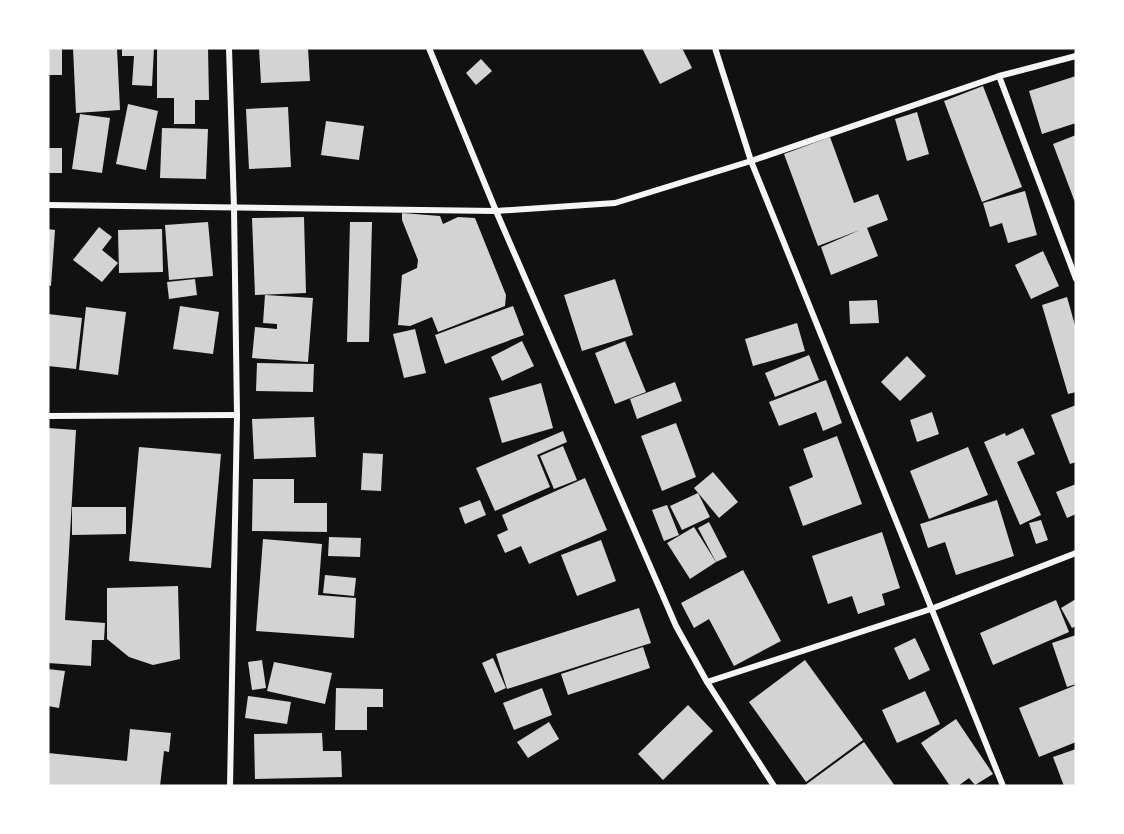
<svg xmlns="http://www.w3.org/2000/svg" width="1124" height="834" viewBox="0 0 1124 834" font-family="Manrope,sans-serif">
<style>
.building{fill:#d3d3d3}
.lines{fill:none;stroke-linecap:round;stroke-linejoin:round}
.minor{stroke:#f5f5f5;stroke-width:6}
</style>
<rect width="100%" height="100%" fill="#111"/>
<!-- building -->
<g class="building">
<rect x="48" y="48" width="14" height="27"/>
<path d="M73 48H117L120 110 76 113Z"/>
<path d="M122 48H154L152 86 132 85 134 56H122Z"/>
<path d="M157 48H208L209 100H195V124H174V98H157Z"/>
<path d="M259 48H308L310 81 261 83Z"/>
<path d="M642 48H682L692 68 660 84Z"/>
<path d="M481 59 492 71 476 85 466 73Z"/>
<path d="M1076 76V123L1042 134 1029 91Z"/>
<path d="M983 86 1022 187 982 202 944 101Z"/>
<path d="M128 104 158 111 146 170 116 164Z"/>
<path d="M288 107 291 167 249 169 246 109Z"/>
<path d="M917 112 929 154 907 161 895 119Z"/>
<path d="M80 114 110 118 102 173 72 169Z"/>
<path d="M326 121 364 126 359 160 321 155Z"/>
<path d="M162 128 208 129 206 179 160 178Z"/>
<path d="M1076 135V205L1053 144Z"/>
<path d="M830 137 854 203 878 194 888 220 867 228 878 256 831 275 821 247 860 230 818 246 784 154Z"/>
<rect x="48" y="148" width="14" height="25"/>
<path d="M1025 191 1037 235 1008 243 1002 223 990 227 983 203Z"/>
<path d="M402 213 440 216 443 224 458 217 475 218 506 295 505 306 438 332 432 317 410 326 398 325 402 275 417 268 418 260 402 220Z"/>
<path d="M304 217 306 293 255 295 252 218Z"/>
<path d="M208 222 213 276 169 280 165 225Z"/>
<path d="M350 222H372L369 342H347Z"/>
<path d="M99 227 112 237 102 250 118 263 102 282 73 260Z"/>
<path d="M48 229 55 230 51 286 48 285Z"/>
<path d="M162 229 163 272 119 273 118 230Z"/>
<path d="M1043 251 1059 286 1031 299 1015 265Z"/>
<path d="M195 279 197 295 169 299 167 282Z"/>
<path d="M615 279 633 335 582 351 564 295Z"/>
<path d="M265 295 313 298 308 362 252 358 255 327 277 329V324L263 323Z"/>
<path d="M1067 297 1076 329V392L1068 394 1042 305Z"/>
<path d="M877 300 879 323 850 324 849 301Z"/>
<path d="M180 306 219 312 213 354 173 349Z"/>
<path d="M513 306 524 335 445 364 435 335Z"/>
<path d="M86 307 126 312 118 375 79 370Z"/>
<path d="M48 314 82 318 76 369 48 366Z"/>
<path d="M797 323 805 351 753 366 745 339Z"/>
<path d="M415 329 426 373 404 378 393 334Z"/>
<path d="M522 341 534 366 502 381 491 357Z"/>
<path d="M625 341 646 392 615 404 595 353Z"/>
<path d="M809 355 819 380 775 397 765 373Z"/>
<path d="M907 356 926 376 900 401 881 382Z"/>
<path d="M257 363 314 364 313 392 256 391Z"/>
<path d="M826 380 842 423 823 431 816 412 779 426 769 402Z"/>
<path d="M675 382 682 401 637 419 630 399Z"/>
<path d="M541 383 553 428 502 443 489 398Z"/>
<path d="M1076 405V462L1070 464 1051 415Z"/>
<path d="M932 412 939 434 917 442 910 420Z"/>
<path d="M314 417 316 457 254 459 252 419Z"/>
<path d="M676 423 696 477 662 491 641 436Z"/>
<path d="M48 428 76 430 65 620 105 623 104 640H92L91 666 48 663Z"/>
<path d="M1023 428 1035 454 1017 462 1041 515 1020 525 984 442 1005 433 1006 436Z"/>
<path d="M563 431 567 442 537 455 550 487 495 511 476 468Z"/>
<path d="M837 436 862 504 803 526 789 487 813 477 803 449Z"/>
<path d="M563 446 577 480 554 489 540 456Z"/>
<path d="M139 447 221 454 211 568 129 561Z"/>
<path d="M968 447 988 495 929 519 910 471Z"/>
<path d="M363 453 383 454 381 491 361 490Z"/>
<path d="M713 472 738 502 719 518 694 488Z"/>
<path d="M585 478 607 530 529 564 521 546 505 553 497 535 508 530 502 515Z"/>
<path d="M253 479H294V503H327V532L252 531Z"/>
<path d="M1076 484V514L1067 518 1056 492Z"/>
<path d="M698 493 710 517 682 530 670 506Z"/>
<path d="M480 500 486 515 465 524 459 508Z"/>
<path d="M997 500 1014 556 956 575 945 542 928 548 920 524Z"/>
<path d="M667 505 679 535 664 541 652 510Z"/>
<path d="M72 507H126V534L72 535Z"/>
<path d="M1041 520 1048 540 1036 544 1029 523Z"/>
<path d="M709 522 727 557 716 562 698 528Z"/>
<path d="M694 527 716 562 690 579 667 543Z"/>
<path d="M882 532 900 588 882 594 885 605 858 614 852 596 828 604 812 556Z"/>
<path d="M329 537 361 538 360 557 328 556Z"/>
<path d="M263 539 322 544 318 595 356 598 354 638 256 631Z"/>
<path d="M601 540 616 581 577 596 561 555Z"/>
<path d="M743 570 781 641 734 666 709 619 694 628 681 603Z"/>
<path d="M325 575 356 578 354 596 323 593Z"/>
<path d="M178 586 180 659 153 665 129 657 107 639V588Z"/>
<path d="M1076 599V626L1072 628 1061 608Z"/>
<path d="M1056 600 1069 632 993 665 980 633Z"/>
<path d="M639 608 651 643 507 689 496 654Z"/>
<path d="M1076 635V684L1067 687 1052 643Z"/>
<path d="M915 638 930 670 909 680 894 648Z"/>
<path d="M643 647 650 668 568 695 561 674Z"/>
<path d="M493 658 506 688 495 693 482 663Z"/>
<path d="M262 660 266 688 252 690 248 662Z"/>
<path d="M805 660 863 740 806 782 749 702Z"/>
<path d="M274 662 332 673 325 704 267 691Z"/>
<path d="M48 669 65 671 59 708 48 706Z"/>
<path d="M1076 685V742L1039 757 1019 708Z"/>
<path d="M336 688 383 689V707H367V730H335Z"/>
<path d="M542 688 552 715 514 730 503 703Z"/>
<path d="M925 691 940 724 897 743 882 710Z"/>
<path d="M248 696 291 702 287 724 245 718Z"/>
<path d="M688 705 713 731 663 780 638 754Z"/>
<path d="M956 719 993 774 975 785 969 778 958 786H950L921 743Z"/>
<path d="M549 722 559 739 528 758 517 742Z"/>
<path d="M130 729 171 733 169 752 164 751 160 786H48V753L127 761Z"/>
<path d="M322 733 323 751H341L342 777 255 779 254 734Z"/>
<path d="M864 742 895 786H804Z"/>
<path d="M1076 749V785L1064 786 1053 757Z"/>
</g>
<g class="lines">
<!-- minor -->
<g class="minor">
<path d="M229 48 234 208 237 415 230 786"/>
<path d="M429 48 496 211 676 626 707 682 774 786"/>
<path d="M715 48 751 161 1003 786"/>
<path d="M999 76 1076 279"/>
<path d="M48 205 496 211 615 203 751 161 999 76 1076 56"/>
<path d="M48 416 237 415"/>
<path d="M707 682 931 609 1076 553"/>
</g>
</g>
<!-- border -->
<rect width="1124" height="834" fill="none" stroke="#ffffff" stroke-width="99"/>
</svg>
